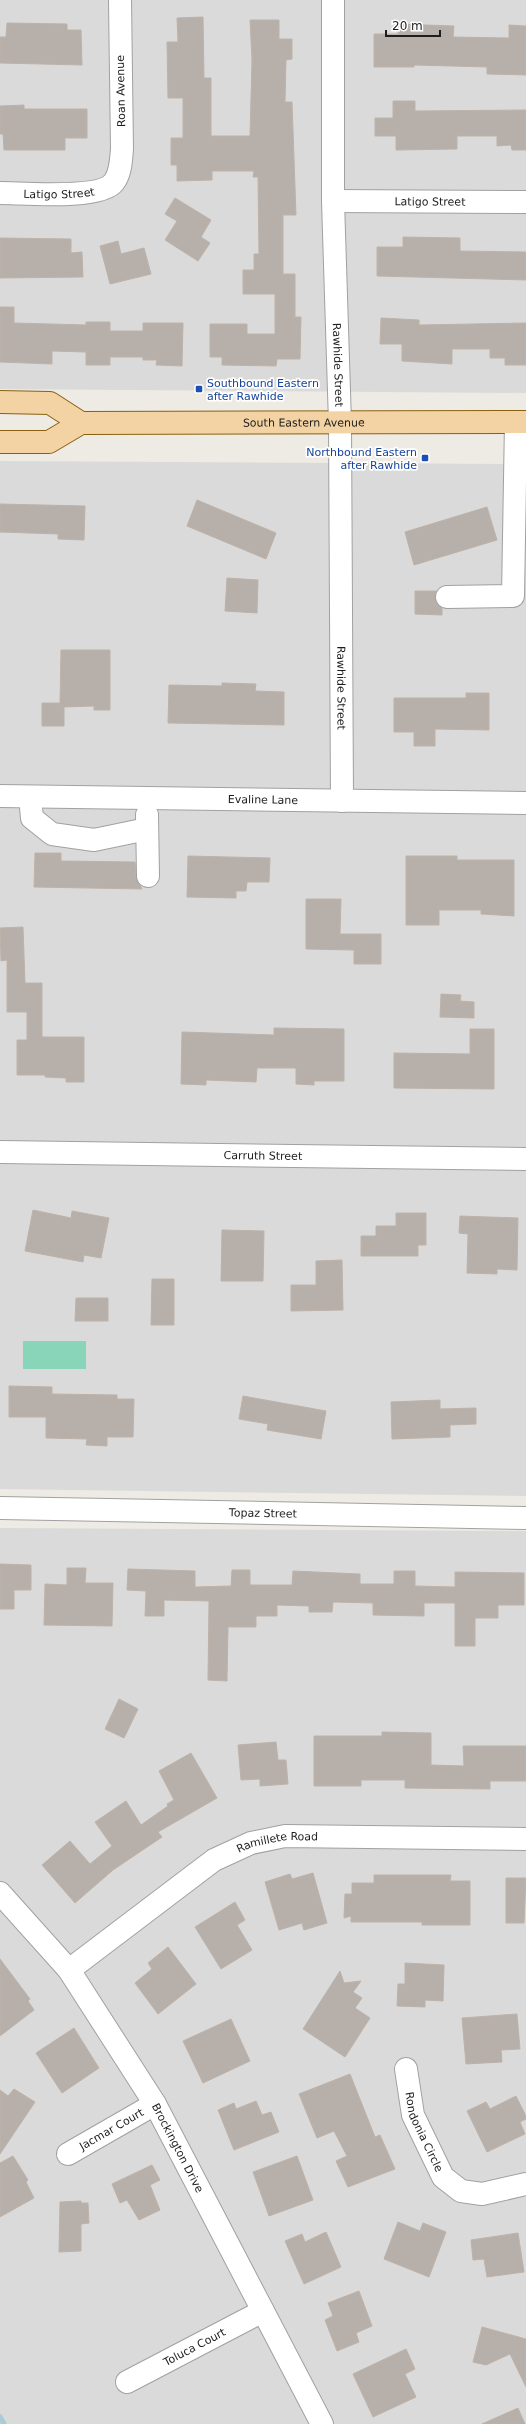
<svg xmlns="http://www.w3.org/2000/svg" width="526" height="2424" viewBox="0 0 526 2424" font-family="'DejaVu Sans',sans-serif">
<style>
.residential{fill:#dbdada}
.pitch{fill:#89d5b9}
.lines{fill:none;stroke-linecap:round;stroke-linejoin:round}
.stream{stroke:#a9ccd7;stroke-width:5.5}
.building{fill:#b7b0aa;stroke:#beb2a8}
.minor-casing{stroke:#a1a1a1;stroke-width:24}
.major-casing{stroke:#89610e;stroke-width:24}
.minor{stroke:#fff;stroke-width:22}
.major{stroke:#f3d2a4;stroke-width:22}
.transit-dot{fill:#1a4fb4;stroke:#fff;stroke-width:1.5}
.labels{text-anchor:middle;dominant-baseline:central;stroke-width:3.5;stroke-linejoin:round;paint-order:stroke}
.street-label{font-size:11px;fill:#1d1d1d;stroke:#fff}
.transit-label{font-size:11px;fill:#164399;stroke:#fff;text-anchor:start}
</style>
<rect width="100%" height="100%" fill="#eeebe4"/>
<!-- residential -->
<g class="residential">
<path d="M0 0H526V393L0 389Z"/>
<path d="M0 461 526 464V1496L0 1489Z"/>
<path d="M0 1528 526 1531V2424H0Z"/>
</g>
<!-- pitch -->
<rect class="pitch" x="23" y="1341" width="63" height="28"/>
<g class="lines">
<!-- stream -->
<path class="stream" d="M0 2417 4 2424"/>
</g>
<!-- building -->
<g class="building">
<path d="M203 17 204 78H211V136H250L252 60 250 20H279V39H292V59L286 60 285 102H292L296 215H283V274H295V317H301L300 359H277L276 366 222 365V357H210V324H247V334H275V294H243V270H254V254H259L258 177H253L254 171H212V180L177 181V165H171V138H183V98H168L167 42H178L177 18Z"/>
<path d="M7 23 67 24V30H81L82 65 0 63V37H6Z"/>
<path d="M398 24 454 26 453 37 509 38V25L526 26V75L487 74V67L414 65V67H374V34H398Z"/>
<path d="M393 101H415V111L526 110V150H512L511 145 497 146V136H457V149L396 150V136H375V118H393Z"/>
<path d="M24 105V109H87V138H65V150H4L3 134H0V106Z"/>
<path d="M175 198 211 220 201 237 210 243 198 261 165 240 177 221 165 214Z"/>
<path d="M403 237 460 238V251L526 252V280L377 276V247H403Z"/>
<path d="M0 238 71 239V253L82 252 83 277 0 278Z"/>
<path d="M118 241 121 254 144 248 151 274 110 284 100 246Z"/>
<path d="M0 307H14V323L86 325V322H110V331H143V323H183L182 366 156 365 157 360H143V357H110V365H86V352L52 351V364L0 362Z"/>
<path d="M381 318 419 320V325L526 323V365H505V358H490V349H452V364L402 361V344H380Z"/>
<path d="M197 500 276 533 266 559 187 526Z"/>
<path d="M0 504 85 506 84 540 58 539V534L0 532Z"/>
<path d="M487 507 497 540 414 565 405 532Z"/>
<path d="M227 578 258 580 257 613 225 611Z"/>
<path d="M415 591H436L435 598 437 604 442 608V615L415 614Z"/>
<path d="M61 650H110V710H94V706L64 707V726H42V703H60Z"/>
<path d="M222 683 256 684 255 691 284 692V725L168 723 169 685 222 686Z"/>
<path d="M466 693H489V730L435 729V746H414V732H394V698H466Z"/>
<path d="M35 853H61V861L135 862 136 877 142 889 34 887Z"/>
<path d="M188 856 270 858 269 882H247L246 891H236V898L187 897Z"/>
<path d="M406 856H457V860H514V916L481 914V910H439V925H406Z"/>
<path d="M306 899H341L340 934H381V964H354V950L306 949Z"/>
<path d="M23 927 25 983H42V1037H84V1082H66V1078L45 1077V1075H17V1040H27V1012H7V960L1 961 0 928Z"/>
<path d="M441 994 461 995 460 1001 474 1002V1018L440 1017Z"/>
<path d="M274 1028 344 1029V1081H314V1085L296 1084V1068H257L256 1082 206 1080V1085L181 1084 182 1032 274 1035Z"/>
<path d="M470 1029H494V1089L394 1088V1053L470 1054Z"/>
<path d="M33 1210 71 1218 72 1211 109 1218 101 1258 84 1255 83 1262 25 1251Z"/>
<path d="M396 1213H426V1245H418V1256H361V1236H376V1226H396Z"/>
<path d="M460 1216 518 1218 517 1270 497 1269V1274L467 1273 468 1234 459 1233Z"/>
<path d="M222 1230 264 1231 263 1281H221Z"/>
<path d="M342 1260 343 1310 291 1311V1285H316V1261Z"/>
<path d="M152 1279H174V1325H151Z"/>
<path d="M76 1298H108V1321H75Z"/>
<path d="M9 1386 52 1387V1394L117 1395V1399H134L133 1437H107V1446L86 1445 87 1439 46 1438V1417H9Z"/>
<path d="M243 1396 326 1411 321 1439 267 1430 268 1424 239 1419Z"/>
<path d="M440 1400V1409L476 1408V1424L450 1425V1437L392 1439 391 1402Z"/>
<path d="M0 1564 31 1565V1590H14V1609H0Z"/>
<path d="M67 1568H86L85 1583H113L112 1626 44 1625 45 1584 67 1585Z"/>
<path d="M128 1569 195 1571V1587L231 1586 232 1570H250V1585H292L293 1571 360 1574V1584H394V1571H415V1586L455 1587V1572L524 1573V1605H498V1618H475V1646H455V1603H424V1616L373 1615V1603L333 1602 332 1612H309V1606L277 1605V1616H256V1627H228L227 1681 208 1680 209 1601 164 1600V1616H145L146 1591 127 1590Z"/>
<path d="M119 1699 138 1709 124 1738 105 1729Z"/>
<path d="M382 1732 431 1733V1765L464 1766 463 1746H526V1781H490V1789L405 1788V1780H361V1786H314V1736H382Z"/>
<path d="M276 1742 278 1760H286L288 1784 260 1786V1779L241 1780 238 1745Z"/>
<path d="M191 1753 217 1798 158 1832 162 1837 113 1870 75 1903 42 1865 70 1841 90 1864 112 1846 95 1822 126 1801 141 1825 168 1806 167 1804 174 1800 159 1771Z"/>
<path d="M313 1873 327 1923 304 1930 302 1923 279 1930 265 1882 290 1874 292 1879Z"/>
<path d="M374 1875H451L450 1881H470V1925H422V1922H351V1916L344 1918 345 1894H352V1883H374Z"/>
<path d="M506 1878H526L524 1923H506Z"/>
<path d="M235 1902 245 1920 237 1925 252 1950 221 1969 195 1927Z"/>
<path d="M168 1947 196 1984 158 2014 135 1983 152 1969 148 1963Z"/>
<path d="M0 1959 30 1999 28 2001 34 2010 0 2036Z"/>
<path d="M405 1963 444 1965 443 2001 425 2000V2007L397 2006 398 1984H405Z"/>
<path d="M340 1971 344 1983 361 1981 353 1992 362 1998 355 2008 370 2018 345 2057 303 2029Z"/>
<path d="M517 2014 520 2049 501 2050 502 2062 466 2064 462 2018Z"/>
<path d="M231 2019 250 2061 203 2083 183 2041Z"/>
<path d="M74 2028 99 2068 62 2093 36 2053Z"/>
<path d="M350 2074 375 2137 380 2135 395 2169 348 2187 336 2161 347 2156 334 2131 317 2138 299 2094Z"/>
<path d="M14 2089 35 2102 0 2154V2090L8 2096Z"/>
<path d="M516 2096 526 2116V2119L520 2122 525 2134 487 2152 467 2111 486 2102 490 2109Z"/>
<path d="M256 2101 262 2115 271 2112 279 2132 234 2150 218 2110 234 2103 236 2109Z"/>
<path d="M13 2156 28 2180 26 2182 34 2198 0 2217V2163Z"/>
<path d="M297 2156 313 2200 269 2216 253 2172Z"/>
<path d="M152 2165 160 2180 150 2185 160 2210 139 2220 127 2200 120 2203 112 2184Z"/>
<path d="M81 2201V2203H88L89 2223 81 2224V2251L59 2252 60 2202Z"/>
<path d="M398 2222 420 2231 423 2223 446 2232 429 2277 384 2259Z"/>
<path d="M326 2232 341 2267 304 2284 285 2241 302 2234 305 2242Z"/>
<path d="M518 2233 524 2272 487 2277 484 2259 473 2260 471 2240Z"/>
<path d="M359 2291 372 2326 356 2333 359 2342 337 2351 325 2320 333 2316 328 2303Z"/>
<path d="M482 2327 526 2339V2387L510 2354 486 2365 473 2362Z"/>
<path d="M406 2349 415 2369 405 2374 416 2397 373 2417 353 2374Z"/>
<path d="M518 2408 525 2424H482Z"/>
</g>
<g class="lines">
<defs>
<g id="minor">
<path id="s1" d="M333 0V201L340 423 342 801"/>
<path id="s2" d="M0 193C23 193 101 200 114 182 121 173 121 159 122 149L120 0"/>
<path id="s3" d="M333 201 526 202"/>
<path d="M447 597 513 596 516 422"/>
<path id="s4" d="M0 796 526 803"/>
<path d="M30 797 32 818 52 834 94 840 147 829"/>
<path d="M147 815 148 876"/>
<path id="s5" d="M0 1152 526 1159"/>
<path id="s6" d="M0 1508 526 1518"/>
<path id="s7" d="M0 1893 69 1970 155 2104 322 2424"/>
<path id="s8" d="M69 1970 214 1860 251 1843 285 1836 526 1839"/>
<path id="s9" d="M406 2069 413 2115 443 2177 461 2191 482 2194 526 2184"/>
<path id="s10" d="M68 2154 155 2104"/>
<path id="s11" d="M127 2382 263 2311"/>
</g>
<g id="major">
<path d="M0 402 50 403 81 423"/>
<path id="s12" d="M0 442H49L81 423 526 422"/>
</g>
</defs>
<!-- minor casing -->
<use href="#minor" class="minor-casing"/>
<!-- major casing -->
<use href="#major" class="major-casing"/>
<!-- minor -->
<use href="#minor" class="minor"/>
<!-- major -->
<use href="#major" class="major"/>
</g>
<!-- markers -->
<g class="transit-dot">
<rect x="195" y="385" width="8" height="8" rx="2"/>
<rect x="421" y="454" width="8" height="8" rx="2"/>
</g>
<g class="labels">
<!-- street labels -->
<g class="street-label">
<text transform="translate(121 91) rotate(-91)">Roan Avenue</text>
<text stroke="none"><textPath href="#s2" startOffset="59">Latigo Street</textPath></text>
<text stroke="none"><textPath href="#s3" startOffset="97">Latigo Street</textPath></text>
<text stroke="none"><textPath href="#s1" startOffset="365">Rawhide Street</textPath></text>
<text stroke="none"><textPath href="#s12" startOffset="309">South Eastern Avenue</textPath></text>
<text stroke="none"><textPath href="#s1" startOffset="688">Rawhide Street</textPath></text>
<text stroke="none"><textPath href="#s4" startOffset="263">Evaline Lane</textPath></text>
<text stroke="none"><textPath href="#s5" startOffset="263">Carruth Street</textPath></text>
<text stroke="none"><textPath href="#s6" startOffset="263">Topaz Street</textPath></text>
<text stroke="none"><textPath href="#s8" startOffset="249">Ramillete Road</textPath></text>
<text stroke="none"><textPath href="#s10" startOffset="50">Jacmar Court</textPath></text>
<text stroke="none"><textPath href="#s9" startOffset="66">Rondonia Circle</textPath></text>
<text stroke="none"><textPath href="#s7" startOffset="312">Brockington Drive</textPath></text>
<text stroke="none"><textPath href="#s11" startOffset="76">Toluca Court</textPath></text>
</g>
<!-- transit labels -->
<g class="transit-label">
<text x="207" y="383">Southbound Eastern<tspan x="207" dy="13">after Rawhide</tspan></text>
<text x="417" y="452" text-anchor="end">Northbound Eastern<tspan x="417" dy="13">after Rawhide</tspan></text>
</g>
</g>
<!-- scale -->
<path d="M386 30v6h54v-6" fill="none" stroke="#1d1d1d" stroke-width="2"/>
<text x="392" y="30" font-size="12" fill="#1d1d1d" stroke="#ffffff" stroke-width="3" paint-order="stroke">20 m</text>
</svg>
